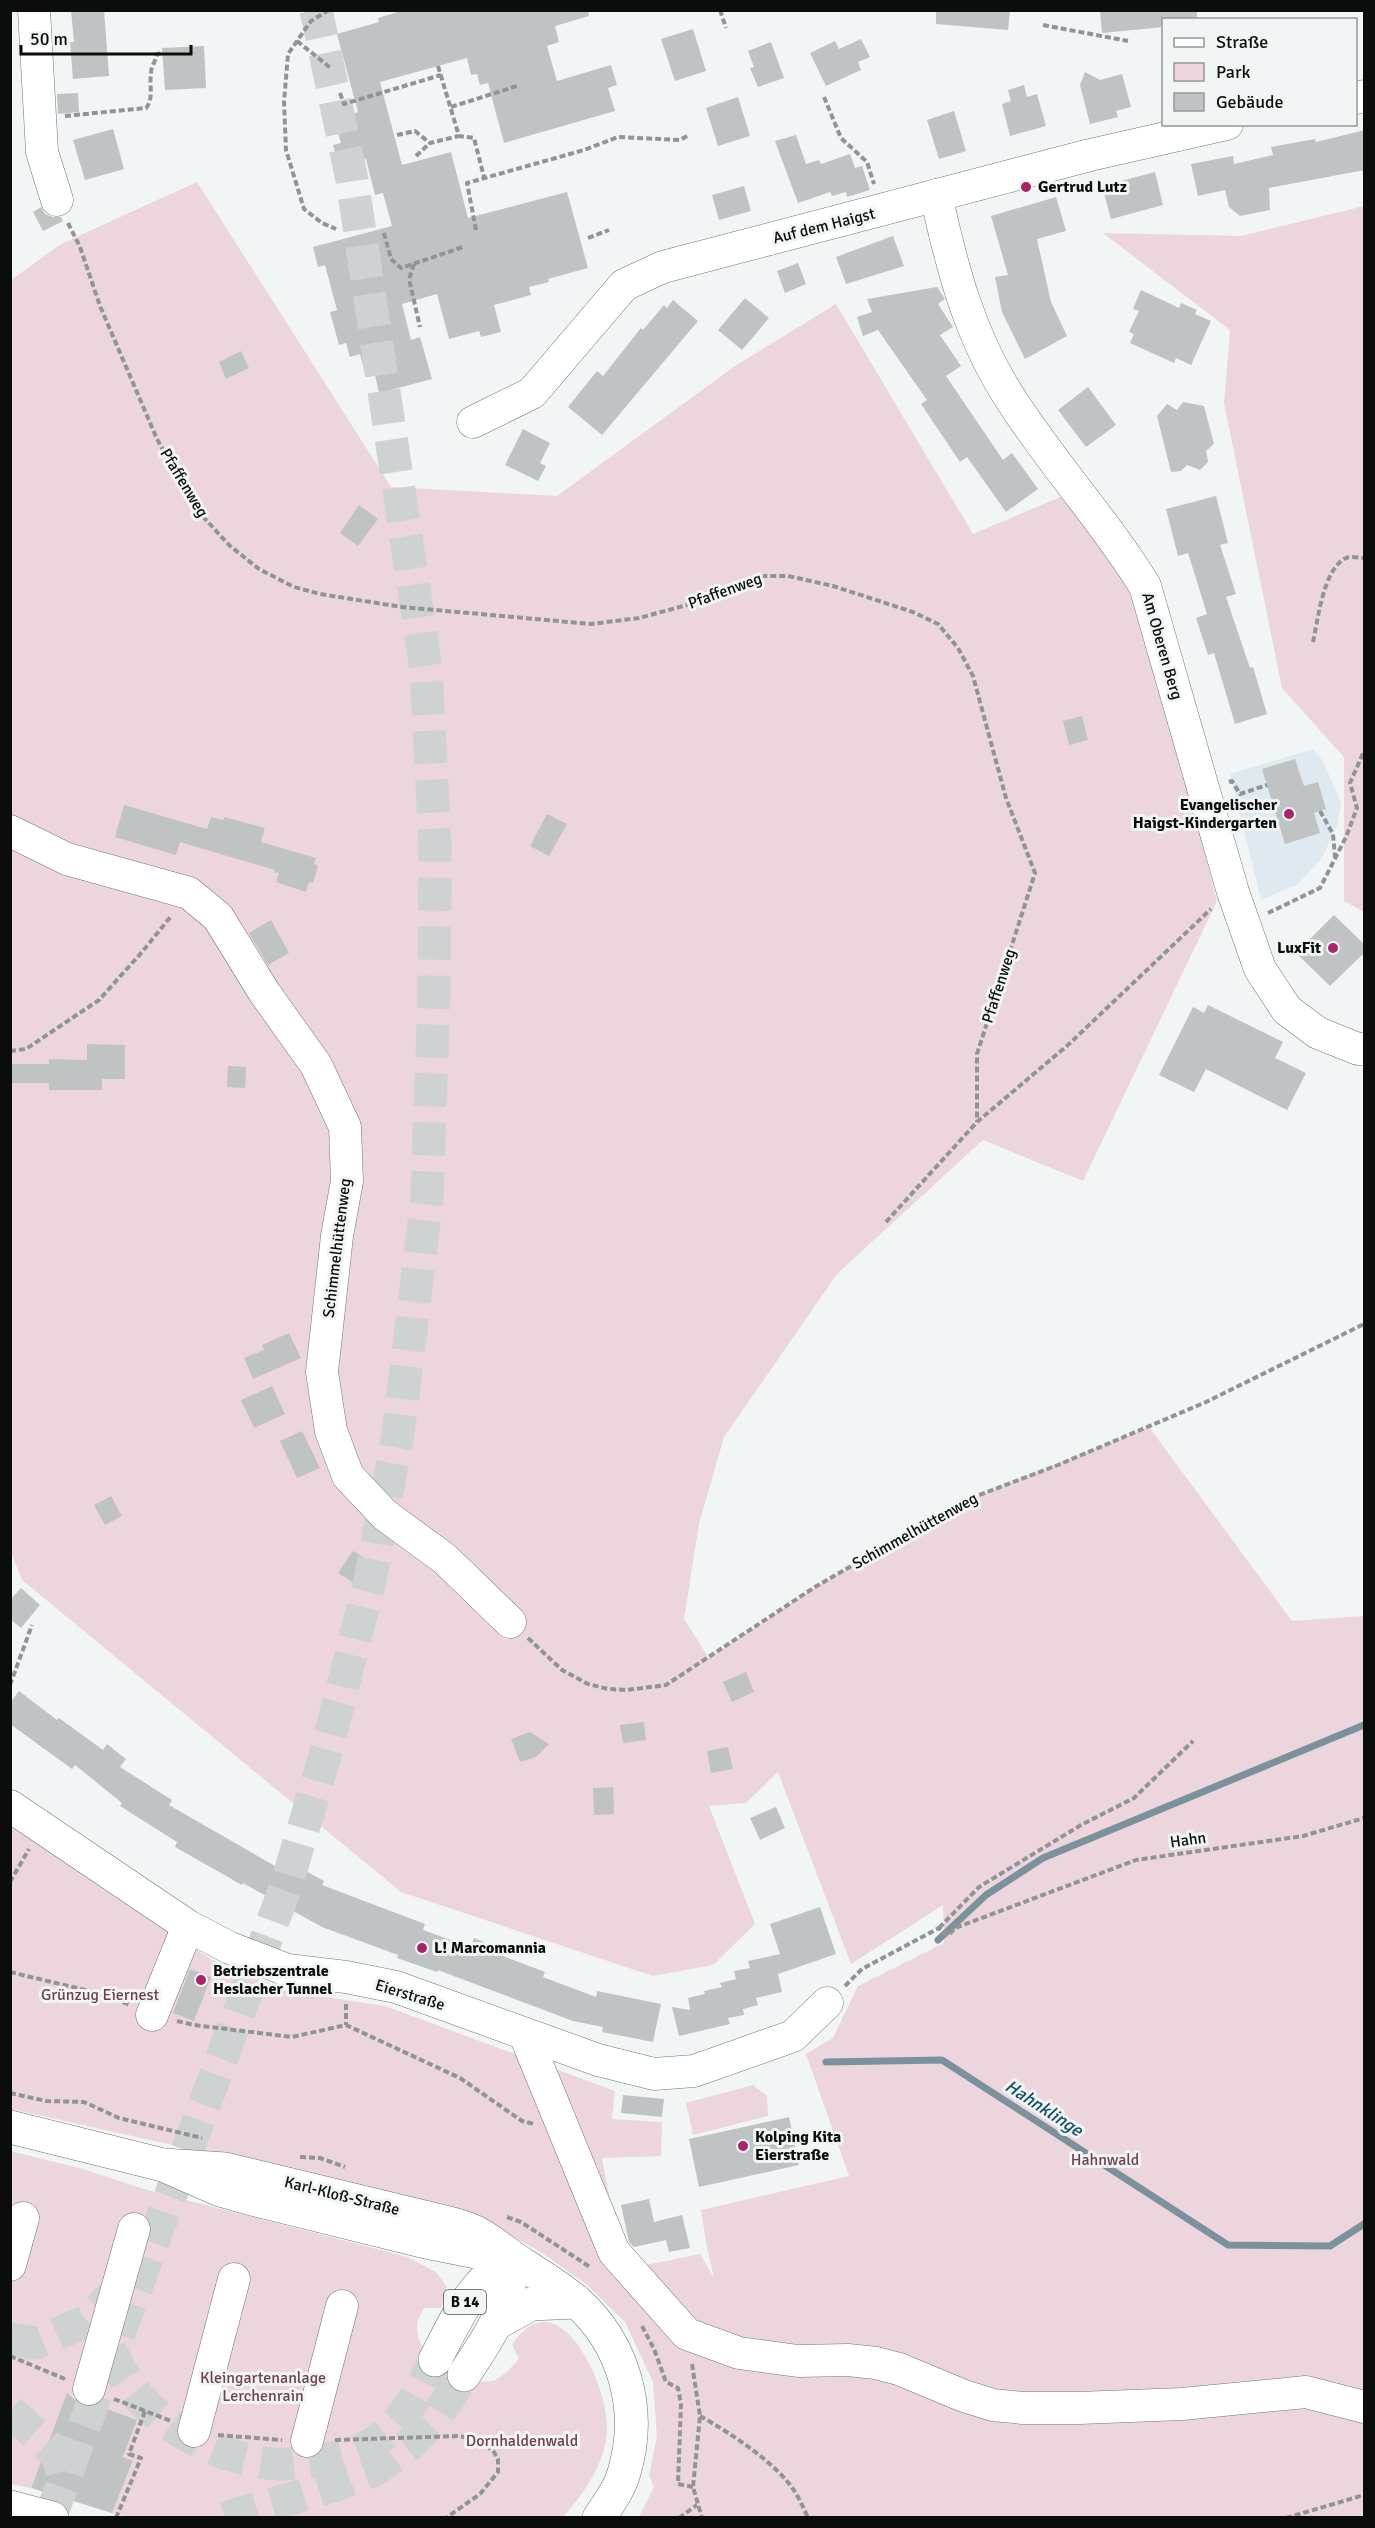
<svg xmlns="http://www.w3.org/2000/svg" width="1375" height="2528" viewBox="0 0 1375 2528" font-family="Signika,sans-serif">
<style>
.built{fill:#dfeaf0}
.green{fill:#edd5dd}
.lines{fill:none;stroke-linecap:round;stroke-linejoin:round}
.stream{stroke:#7b929d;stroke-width:7}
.building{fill:#c0c3c4}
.major-tunnel{stroke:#ced2d3;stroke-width:33;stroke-dasharray:33 16;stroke-linecap:butt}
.minor-casing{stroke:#717476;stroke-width:33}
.major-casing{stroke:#717476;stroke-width:34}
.path{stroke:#919495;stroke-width:4;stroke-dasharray:6 3;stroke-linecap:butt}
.minor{stroke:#fff;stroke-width:32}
.major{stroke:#fff;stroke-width:33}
.poi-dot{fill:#ac2468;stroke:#f1f5f6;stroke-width:2}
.labels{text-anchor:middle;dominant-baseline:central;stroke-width:6;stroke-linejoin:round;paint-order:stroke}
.shield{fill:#f1f5f6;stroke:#505252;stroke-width:1.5}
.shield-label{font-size:15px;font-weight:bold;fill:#0b0c0c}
.poi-label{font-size:16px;font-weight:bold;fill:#0b0c0c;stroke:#f1f5f6;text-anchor:start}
.street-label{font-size:16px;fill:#0b0c0c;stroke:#f1f5f6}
.park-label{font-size:16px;fill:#704052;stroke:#f1f5f6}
.water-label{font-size:18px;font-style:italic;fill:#105067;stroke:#f1f5f6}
</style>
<rect width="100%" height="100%" fill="#f1f5f6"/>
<!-- built -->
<path class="built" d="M1313 749 1323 761 1341 803 1337 826 1322 858 1298 884 1261 900 1230 774Z"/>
<!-- green -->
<g class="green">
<path d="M197 182 391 487 557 496 735 366 836 304 973 534 1079 489 1131 563 1217 901 1083 1181 983 1140 837 1274 724 1437 699 1524 684 1619 709 1658 815 1587 966 1500 1149 1427 1292 1621 1364 1616V2517H639L654 2487 649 2476 657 2436 653 2382 625 2322 586 2284 538 2250 489 2225 253 2163 11 2109 10 1819 100 1887 214 1961 292 1992 385 2006 615 2091 612 2119 662 2122 661 2156 602 2158 610 2200 585 2213 617 2271 700 2254 714 2278 707 2248 701 2210 849 2176 806 2054 833 2038 858 1986 944 1943 943 1905 851 1964 778 1772 746 1803 709 1806 755 1924 713 1965 653 1976 401 1892 22 1580 10 1550 11 280 61 244Z"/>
<path d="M1364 206V912L1344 901V757L1282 688 1224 403 1230 330 1103 233 1241 236Z"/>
<path d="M753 2085 767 2096 768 2116 693 2135 686 2103Z"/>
<path d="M10 2151 83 2169 147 2190 408 2257 436 2272 447 2287 441 2308H424C421 2314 417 2320 417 2325 416 2360 459 2386 491 2381 503 2378 512 2367 519 2358L512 2345C558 2274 609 2386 607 2429 606 2463 584 2494 562 2518L128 2517 112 2513 133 2462 123 2457 137 2420 68 2394 31 2488 11 2484Z"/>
</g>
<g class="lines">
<!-- stream -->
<g class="stream">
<path d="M938 1940 986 1895 1043 1858 1364 1725"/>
<path d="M826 2062 942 2060 1228 2245 1330 2246 1364 2224"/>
</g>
</g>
<!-- building -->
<g class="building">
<path d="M71 10H104L109 76 73 79 70 42H74Z"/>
<path d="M404 10H588L589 16 555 26 559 42 547 46 557 81 611 65 617 85 608 88 615 111 504 143 488 83 480 85 477 74 471 75 467 58 380 82 402 165 451 152 468 218 567 192 588 268 548 279 549 282 529 287 531 295 494 305 501 332 481 337 479 331 449 339 437 294 402 304 411 340 420 337 432 379 379 393 374 371 365 373 360 354 350 357 346 343 339 345 330 312 337 310 325 265 318 267 313 247 392 226 383 193 375 195 366 159 339 166 333 145 341 143 334 119 358 112 337 34 379 22 378 18Z"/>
<path d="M936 10H1010L1008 30 936 24Z"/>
<path d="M1100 10H1197V20H1164V27L1102 33Z"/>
<path d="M693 29 706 71 675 81 661 39Z"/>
<path d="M861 39 870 57 858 62 861 70 826 86 810 53 835 41 839 49Z"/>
<path d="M771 42 784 78 758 87 750 68 754 67 748 51Z"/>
<path d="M204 46 206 88 165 90 162 48Z"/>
<path d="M1085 72 1100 80 1122 74 1131 107 1116 111 1118 117 1090 124 1080 85Z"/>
<path d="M1024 85 1027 97 1037 94 1046 126 1010 136 1002 104 1011 101 1008 90Z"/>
<path d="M78 93 79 112 58 114 57 94Z"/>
<path d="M738 97 750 136 718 146 706 108Z"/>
<path d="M954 111 966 151 939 159 927 120Z"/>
<path d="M113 129 124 169 85 180 73 140Z"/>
<path d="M1365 130V170L1269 188 1270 210 1240 216 1229 207 1225 190 1198 196 1191 164 1233 156 1234 164 1273 155 1271 147 1315 139 1316 142Z"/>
<path d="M796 135 806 164 819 160 821 164 850 154 855 168 862 166 870 190 847 197 846 192 832 196 830 192 798 203 775 141Z"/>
<path d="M1155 172 1163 205 1111 219 1102 186Z"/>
<path d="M744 186 751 211 719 220 712 195Z"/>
<path d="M1056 197 1066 231 1037 239 1051 302 1067 336 1025 359 1002 312 995 277 1008 275 991 216Z"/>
<path d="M41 207 45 214 53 217H61L63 221 43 231 33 212Z"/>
<path d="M893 236 904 266 846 284 836 257Z"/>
<path d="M798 263 806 284 785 293 777 271Z"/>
<path d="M937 287 945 299 938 304 953 327 940 335 961 366 946 376 1003 460 1012 453 1038 489 1006 512 967 457 960 462 921 404 927 400 878 330 863 336 857 317 872 312 867 299Z"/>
<path d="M1141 290 1179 308 1181 303 1197 310 1195 314 1211 321 1191 365 1176 358 1174 363 1130 343 1134 334 1129 332 1139 311 1133 309Z"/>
<path d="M745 298 769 318 742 350 718 330Z"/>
<path d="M673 300 698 321 602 435 568 407 597 371 603 376 641 328 643 330 664 305 667 308Z"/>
<path d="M241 351 249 368 226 379 219 362Z"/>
<path d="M1088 387 1116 425 1086 447 1058 410Z"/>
<path d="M1183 402 1204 406 1214 444 1206 451 1208 462 1200 470 1187 465 1181 471 1171 472 1157 416 1167 404 1177 410Z"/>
<path d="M523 429 550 443 540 463 546 466 538 481 505 465Z"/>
<path d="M1216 496 1228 543 1220 545 1236 594 1226 597 1250 668 1253 667 1267 714 1235 724 1214 653 1208 655 1196 618 1207 614 1188 553 1178 556 1166 509Z"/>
<path d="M359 505 378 519 358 546 340 533Z"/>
<path d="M1082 716 1088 740 1069 745 1063 721Z"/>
<path d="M1295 759 1304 786 1318 782 1326 809 1314 813 1320 833 1285 844 1262 769Z"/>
<path d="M124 805 207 829 211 817 223 820 224 817 265 828 261 842 316 858 314 864 318 866 313 883 309 882 306 892 276 882 279 873 274 872 275 870 180 842 176 855 115 837Z"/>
<path d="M547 814 567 824 549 856 530 846Z"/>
<path d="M1334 915 1365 945V952L1330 986 1296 953Z"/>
<path d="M271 920 289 953 268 965 249 933Z"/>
<path d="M1208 1005 1283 1042 1275 1058 1306 1073 1287 1110 1206 1069 1194 1092 1159 1075 1193 1007 1204 1013Z"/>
<path d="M87 1044 125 1045V1079H102V1090H49V1083H10V1064H49V1059L87 1060Z"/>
<path d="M228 1066 246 1067 245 1088 227 1087Z"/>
<path d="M289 1333 301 1358 253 1379 244 1358 264 1350 262 1345Z"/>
<path d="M272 1386 285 1414 254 1428 241 1400Z"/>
<path d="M302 1431 320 1468 297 1478 280 1441Z"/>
<path d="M111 1496 122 1516 105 1525 94 1505Z"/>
<path d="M353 1551 368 1560 354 1583 338 1573Z"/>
<path d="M21 1588 40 1605 21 1628 10 1619V1600Z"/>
<path d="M746 1672 754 1692 732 1702 723 1682Z"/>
<path d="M19 1691 57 1720 59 1718 103 1750 107 1744 126 1759 120 1767 172 1800 169 1805 275 1866 280 1857 324 1881 322 1885 425 1924 423 1930 470 1947 474 1938 505 1950 503 1956 545 1972 543 1977 596 1997 597 1991 661 2004 653 2042 602 2032 603 2027 573 2021 438 1970 437 1972 397 1958 398 1955 322 1927 243 1883 242 1885 175 1847 177 1842 120 1806 122 1803 75 1765 72 1769 10 1724V1703Z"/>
<path d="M644 1722 646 1740 623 1743 620 1725Z"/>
<path d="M530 1732 549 1744 536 1757 520 1762 511 1739Z"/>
<path d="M728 1747 733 1769 711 1773 707 1751Z"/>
<path d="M613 1787 614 1814 594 1815 593 1788Z"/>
<path d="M776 1807 785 1828 760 1840 750 1818Z"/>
<path d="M820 1907 836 1954 778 1974 782 1992 756 1998 758 2005 743 2009 744 2015 728 2018 730 2024 679 2036 672 2007 690 2010 688 1998 705 1994 704 1991 722 1987 720 1983 736 1979 734 1971 750 1968 748 1961 780 1954 770 1924Z"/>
<path d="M190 1969 211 1977 194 2021 173 2013Z"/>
<path d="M623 2095 664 2099 662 2117 621 2113Z"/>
<path d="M789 2117 799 2165 699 2187 689 2139Z"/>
<path d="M649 2199 654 2222 682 2215 690 2248 669 2252 666 2240 634 2247 629 2242 621 2205Z"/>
<path d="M67 2393 84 2406 97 2405 137 2420 123 2457 133 2461 112 2513 31 2488Z"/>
</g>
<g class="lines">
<!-- major-tunnel -->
<g class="major-tunnel">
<path d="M10 2339 36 2343 85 2322 126 2283"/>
<path d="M110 2350C118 2366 127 2384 139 2397 169 2433 233 2464 280 2464 289 2464 299 2462 308 2462 325 2460 350 2456 365 2448 401 2428 418 2395 435 2360"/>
<path d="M10 2411 57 2454 64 2479"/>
<path d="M50 2518 286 1886 324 1759 369 1585 398 1434 427 1199 434 994 435 845 426 669 352 180 316 10"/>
<path d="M225 2518 330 2487 375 2470 410 2444 435 2419 464 2375"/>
</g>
<defs>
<g id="minor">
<path d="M34 10 42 152 57 200"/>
<path d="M1356 98 1364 96"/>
<path d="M936 195C952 268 970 338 1012 401 1053 465 1105 521 1145 586L1233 892 1260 969 1287 1010 1318 1033 1358 1049H1364"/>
<path d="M473 422 532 393 624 285 663 267 1090 155 1227 124"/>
<path d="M10 831 67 859 189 893 218 917 264 992 316 1065 345 1127 347 1181 337 1236 322 1372 331 1431 348 1476 385 1515 445 1559 510 1622"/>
<path d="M10 1806 188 1926 230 1948 287 1970 346 1977 396 1987 598 2060 654 2074 694 2071 793 2036 827 2003"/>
<path d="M152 2015 188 1926"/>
<path d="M525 2035 614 2252 687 2334 739 2353 798 2361 848 2360 876 2363 899 2369 964 2396 993 2405 1023 2408H1079L1182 2404 1306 2392 1364 2407"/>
<path d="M10 2265 23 2218"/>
<path d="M89 2389 134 2229"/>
<path d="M194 2431 234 2279"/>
<path d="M307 2441 342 2306"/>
</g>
<g id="major">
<path d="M10 2127 163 2165 220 2190 248 2198 426 2242 492 2255"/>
<path d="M163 2165 225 2169 449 2223C459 2226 471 2229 479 2234 494 2242 506 2254 521 2263 539 2275 560 2287 577 2302 624 2344 642 2409 625 2469 621 2487 609 2503 599 2518"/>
<path d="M497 2323 531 2304 576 2302"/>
<path d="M435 2360C457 2317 470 2286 511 2257"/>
<path d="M464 2375C488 2338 514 2303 511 2257"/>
<path d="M10 2507 52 2518"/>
</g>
</defs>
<!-- minor casing -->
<use href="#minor" class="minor-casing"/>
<!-- major casing -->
<use href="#major" class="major-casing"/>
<!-- path -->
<g class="path">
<path d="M329 10 311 21 288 54 284 102 286 150 304 209 322 223 336 229"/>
<path d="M720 10 726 28"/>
<path d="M1043 25 1128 41"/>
<path d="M297 41 332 69"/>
<path d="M438 66 459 136 474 138 484 177"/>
<path d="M340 93 344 104 441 75"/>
<path d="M824 97 841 138 867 162 874 184"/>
<path d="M451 107 517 86"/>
<path d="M65 116 146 108C154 99 149 85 151 73 151 66 156 61 157 54L163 53"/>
<path d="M397 135 415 131 430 143 459 136"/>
<path d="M416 156 430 143"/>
<path d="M68 223 80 247 100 306 157 439 195 508 229 545 259 569 294 587 320 594 402 607 591 624 639 618 687 605 764 576H788L833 586 913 612 938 624 958 648 973 676 1006 798 1035 873 977 1054V1122"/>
<path d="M476 230 467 183 584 150 618 137 680 140 687 136"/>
<path d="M384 233 391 259 401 268 463 247"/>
<path d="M588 238 609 230"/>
<path d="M414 264 409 279 420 327"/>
<path d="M1313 642C1318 620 1323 569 1346 558 1351 556 1359 558 1364 558"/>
<path d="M1229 782 1232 781 1240 794 1267 785"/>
<path d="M1320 811 1333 834 1335 857"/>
<path d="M1268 913 1320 888 1346 837 1357 808 1350 783 1364 751"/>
<path d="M10 1051 26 1049 99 1000 142 952 172 915"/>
<path d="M886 1222 977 1122 1068 1045 1211 909"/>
<path d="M528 1638 562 1670 588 1684 608 1689 627 1690 666 1685 815 1587 966 1500 1058 1465 1206 1402 1364 1324"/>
<path d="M10 1685 32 1625"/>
<path d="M10 1882 29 1849"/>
<path d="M939 1928 979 1887 1081 1825 1134 1798 1193 1741"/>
<path d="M10 1972 102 1994 130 2005"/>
<path d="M845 1986 862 1969 939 1928 948 1936 955 1928 1136 1860 1303 1836 1364 1818"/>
<path d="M346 2004V2025"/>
<path d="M177 2021 194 2025 292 2037 346 2025 460 2078 522 2121 534 2124"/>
<path d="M10 2093 46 2101 84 2102 119 2118 202 2138"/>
<path d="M300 2157 320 2158 345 2167"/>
<path d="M507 2217 521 2222 590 2267"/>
<path d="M642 2326 654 2349 666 2382 678 2388 681 2404 678 2484 693 2487"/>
<path d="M10 2356 65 2379"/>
<path d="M692 2364 700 2416 693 2487 702 2518"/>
<path d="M114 2399 171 2421"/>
<path d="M700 2416C729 2432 778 2464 795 2492 800 2500 804 2509 808 2518"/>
<path d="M218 2435 282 2440"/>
<path d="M335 2440 460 2436 482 2442 494 2452 498 2460V2472L480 2494 446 2518"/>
<path d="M116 2518 141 2458 129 2454 145 2411"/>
<path d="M679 2518 697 2505"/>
<path d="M1286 2518 1364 2495"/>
</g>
<!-- minor -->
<use href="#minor" class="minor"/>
<!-- major -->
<use href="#major" class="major"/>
</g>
<!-- markers -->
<g class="poi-dot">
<circle cx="1026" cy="187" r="6"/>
<circle cx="1289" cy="814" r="6"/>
<circle cx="1333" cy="948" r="6"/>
<circle cx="422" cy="1948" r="6"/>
<circle cx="201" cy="1980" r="6"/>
<circle cx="743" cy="2146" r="6"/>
</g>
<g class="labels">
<!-- shield labels -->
<rect class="shield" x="444" y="2290" width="42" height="24" rx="4.5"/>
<g class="shield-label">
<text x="465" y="2302">B 14</text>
</g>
<!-- poi labels -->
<g class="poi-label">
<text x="1038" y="187">Gertrud Lutz</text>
<text x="1277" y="805" text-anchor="end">Evangelischer<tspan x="1277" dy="18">Haigst-Kindergarten</tspan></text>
<text x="1321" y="948" text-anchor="end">LuxFit</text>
<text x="434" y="1948">L! Marcomannia</text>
<text x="213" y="1971">Betriebszentrale<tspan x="213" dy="18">Heslacher Tunnel</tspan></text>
<text x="755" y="2137">Kolping Kita<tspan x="755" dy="18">Eierstraße</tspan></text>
</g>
<!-- street labels -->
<g class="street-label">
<text transform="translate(824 226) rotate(-14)">Auf dem Haigst</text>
<text transform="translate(184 483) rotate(59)">Pfaffenweg</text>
<text transform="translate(725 591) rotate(-20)">Pfaffenweg</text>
<text transform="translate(1162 646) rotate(74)">Am Oberen Berg</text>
<text transform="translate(999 986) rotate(-72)">Pfaffenweg</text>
<text transform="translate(337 1248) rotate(-83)">Schimmelhüttenweg</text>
<text transform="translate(915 1531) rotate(-29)">Schimmelhüttenweg</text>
<text transform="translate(1188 1840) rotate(-8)">Hahn</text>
<text transform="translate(410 1995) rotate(17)">Eierstraße</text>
<text transform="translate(342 2196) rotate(14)">Karl-Kloß-Straße</text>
</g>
<!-- park labels -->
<g class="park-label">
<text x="100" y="1995">Grünzug Eiernest</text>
<text x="1105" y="2160">Hahnwald</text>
<text x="263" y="2378">Kleingartenanlage<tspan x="263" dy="18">Lerchenrain</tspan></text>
<text x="522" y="2441">Dornhaldenwald</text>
</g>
<!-- water labels -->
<g class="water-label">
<text transform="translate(1044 2108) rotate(33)">Hahnklinge</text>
</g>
</g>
<!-- border -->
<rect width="1375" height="2528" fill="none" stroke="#0b0c0c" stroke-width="24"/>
<!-- legend -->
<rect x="1162" y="18" width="195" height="108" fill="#f1f5f6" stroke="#959898" stroke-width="1.5"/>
<rect x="1174" y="38" width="30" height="9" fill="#ffffff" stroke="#959898" stroke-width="1.5"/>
<text x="1216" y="48" font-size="18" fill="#0b0c0c">Straße</text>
<rect x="1174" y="63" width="30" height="18" fill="#edd5dd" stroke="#959898" stroke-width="1.5"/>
<text x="1216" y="78" font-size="18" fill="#0b0c0c">Park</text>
<rect x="1174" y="93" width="30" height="18" fill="#c0c3c4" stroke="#959898" stroke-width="1.5"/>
<text x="1216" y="108" font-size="18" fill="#0b0c0c">Gebäude</text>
<!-- scale -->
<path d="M21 45v9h170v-9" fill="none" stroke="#0b0c0c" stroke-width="3"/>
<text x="30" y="45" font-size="18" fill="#0b0c0c" stroke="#f1f5f6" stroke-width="4.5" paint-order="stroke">50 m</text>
</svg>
